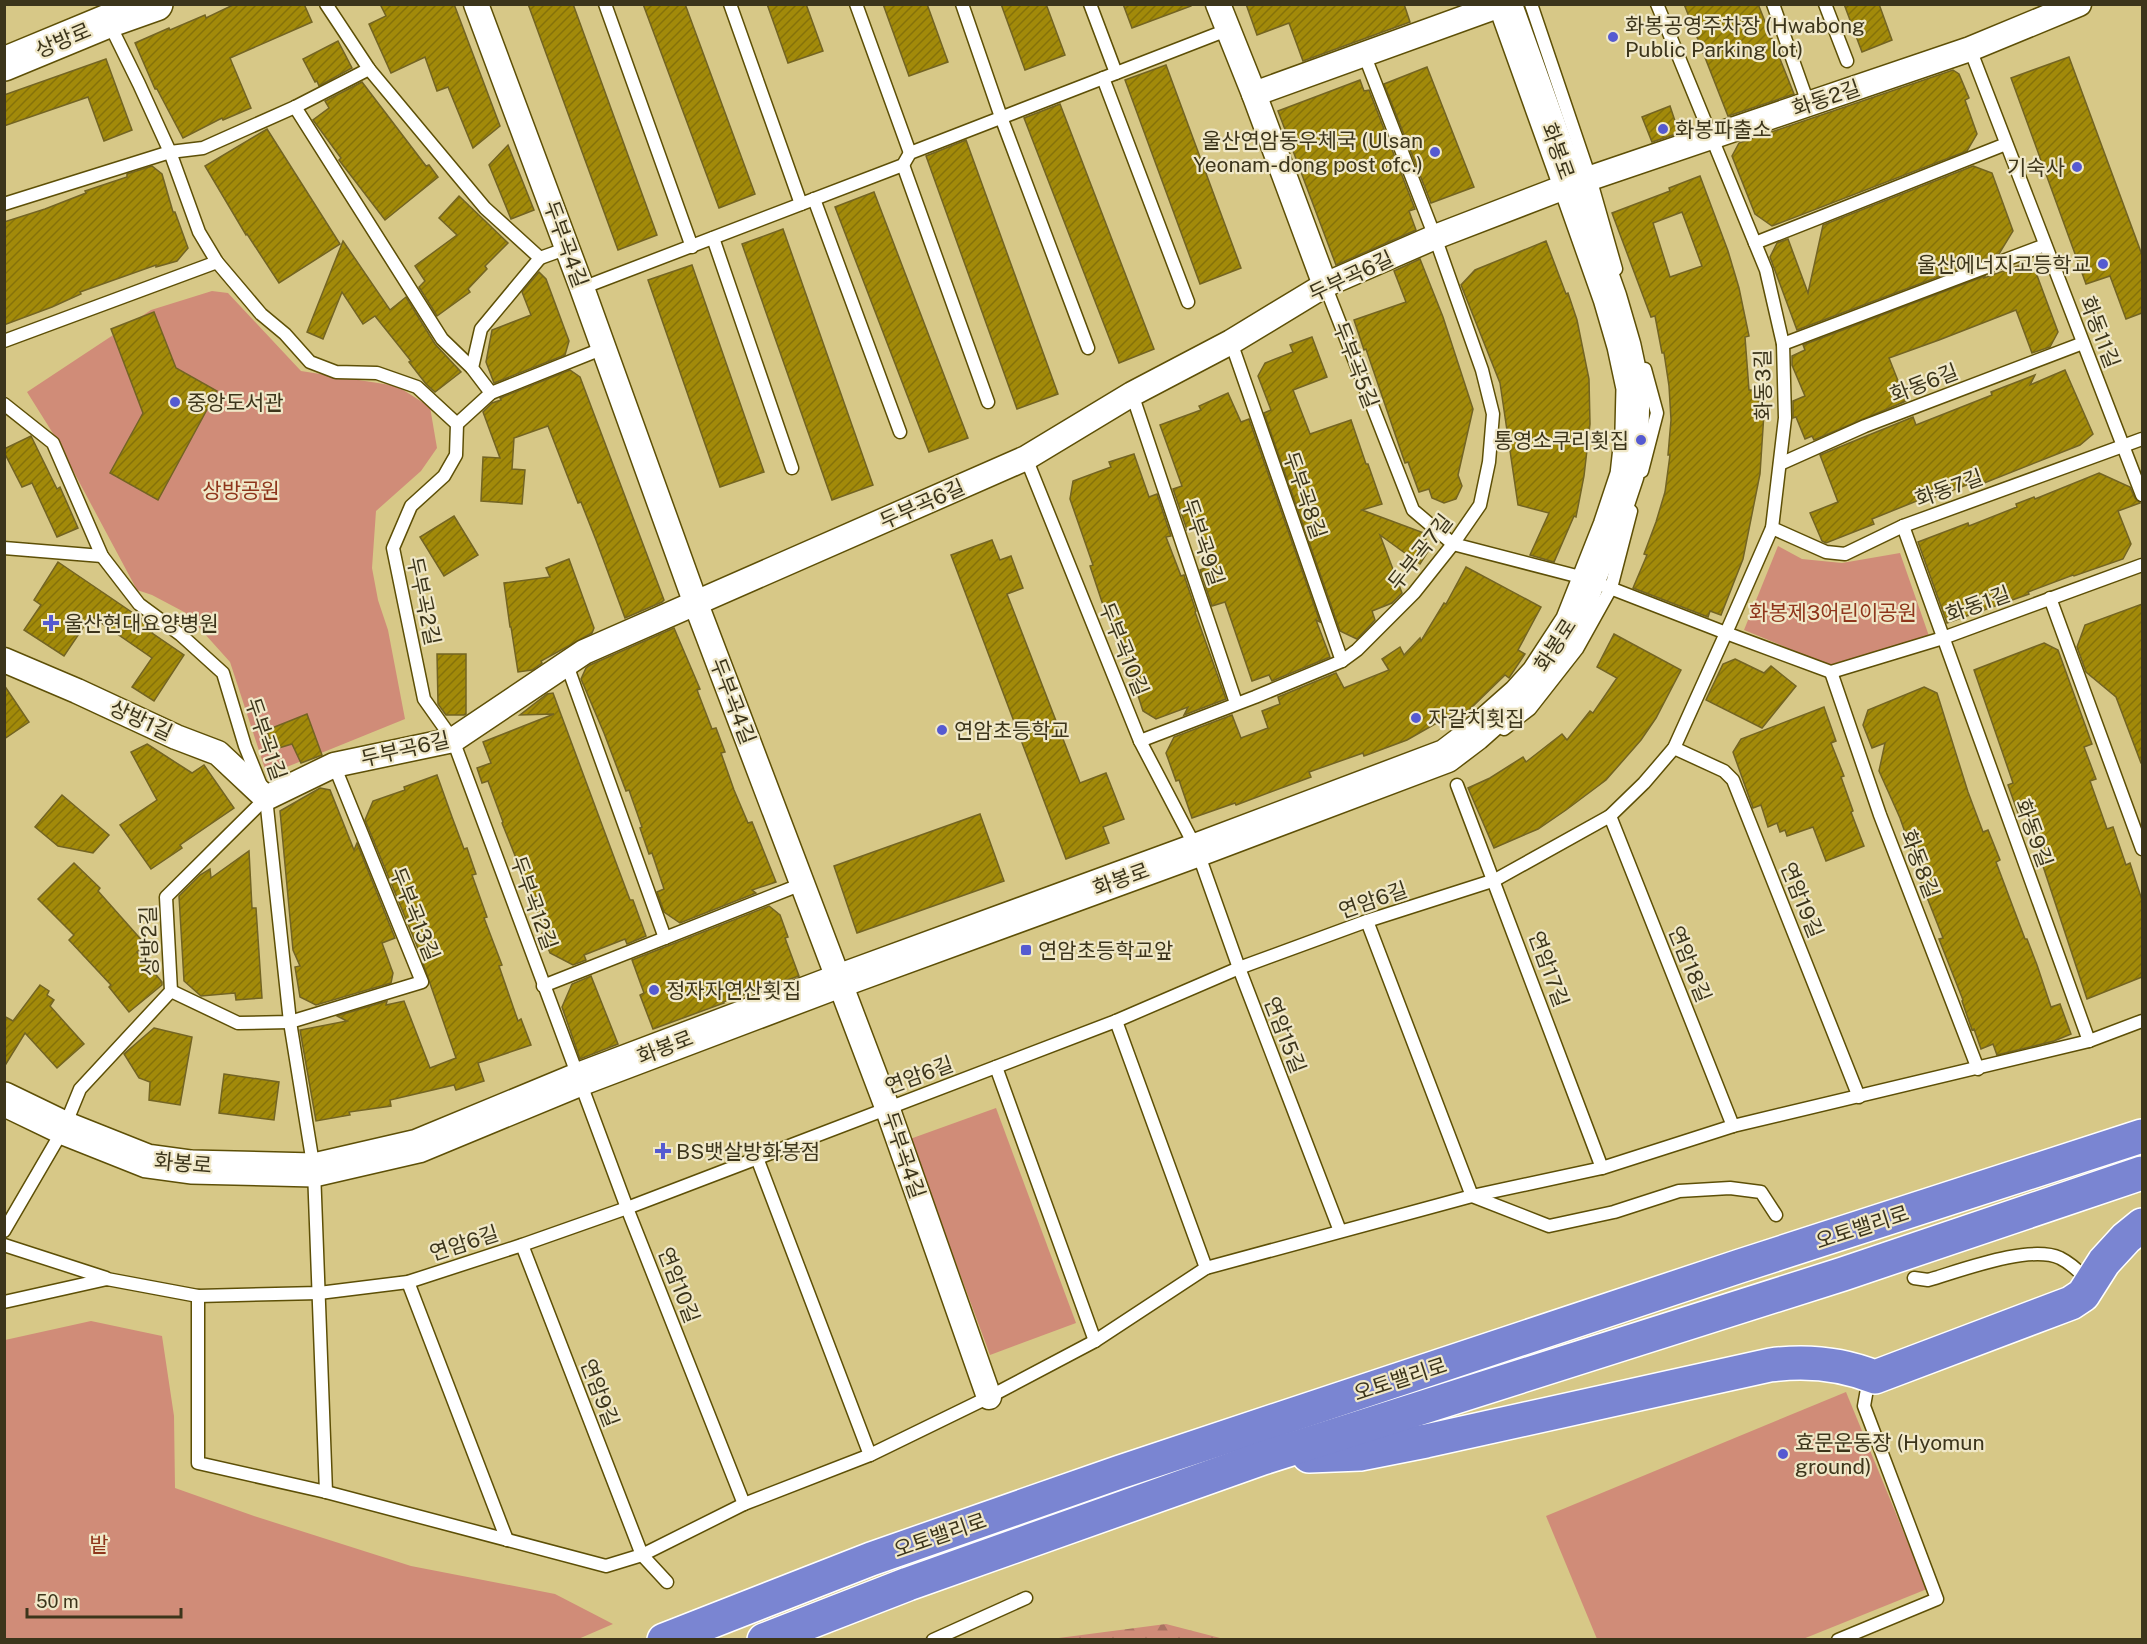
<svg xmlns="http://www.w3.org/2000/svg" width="2147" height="1644" viewBox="0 0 2147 1644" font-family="'Public Sans','Noto Sans KR',sans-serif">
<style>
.forest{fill:url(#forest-firs)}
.park{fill:#d08c78}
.building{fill:url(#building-hatch);stroke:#736423;stroke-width:1.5;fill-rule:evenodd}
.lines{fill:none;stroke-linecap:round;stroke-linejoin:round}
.lane-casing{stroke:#5d4f06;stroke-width:15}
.street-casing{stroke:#5d4f06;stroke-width:27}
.secondary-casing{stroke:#5d4f06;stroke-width:36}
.highway-casing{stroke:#fff;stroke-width:36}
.lane{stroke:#fff;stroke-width:12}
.street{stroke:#fff;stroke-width:24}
.secondary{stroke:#fff;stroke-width:33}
.highway{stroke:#7a85d2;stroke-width:33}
.poi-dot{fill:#555ad1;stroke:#f0e8c8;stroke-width:2}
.labels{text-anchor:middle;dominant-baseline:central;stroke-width:4.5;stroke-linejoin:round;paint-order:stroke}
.poi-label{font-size:21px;fill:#3c351b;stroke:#f0e8c8;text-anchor:start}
.street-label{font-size:21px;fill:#3c351b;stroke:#f0e8c8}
.park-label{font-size:21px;fill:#8e351b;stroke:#f0e8c8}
</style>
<defs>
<pattern id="forest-firs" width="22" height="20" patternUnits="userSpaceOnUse" patternTransform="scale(1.5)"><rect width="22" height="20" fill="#d08c78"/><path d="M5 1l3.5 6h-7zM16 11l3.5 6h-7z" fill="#aa7362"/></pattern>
<pattern id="building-hatch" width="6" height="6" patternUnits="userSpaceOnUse" patternTransform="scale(1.5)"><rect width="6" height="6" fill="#a28a0a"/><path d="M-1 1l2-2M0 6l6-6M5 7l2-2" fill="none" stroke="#85720a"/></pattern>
</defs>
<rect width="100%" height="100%" fill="#d7c887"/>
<!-- forest -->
<path class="forest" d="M1166 1624 1224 1639H1051Z"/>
<!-- park -->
<g class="park">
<path d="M212 291 228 293 301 371 397 386 430 407 437 448 421 471 376 511 372 568 378 600 388 630 405 719 267 775 230 662 186 613 152 595 137 590 54 435 27 392 151 310Z"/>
<path d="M1778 546 1802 559 1842 563 1900 553 1929 636 1829 665 1744 630Z"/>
<path d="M996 1108 1076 1323 990 1355 910 1139Z"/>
<path d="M91 1321 162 1336 174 1416 175 1488 254 1516 411 1566 555 1594 613 1624 576 1640 5 1639V1340Z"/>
<path d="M1846 1392 1927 1589 1803 1639H1597L1546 1516Z"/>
</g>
<!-- building -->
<g class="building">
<path d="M235 4H304L312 22 230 58 251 108 223 120 222 118 183 138 157 89H155L135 43 169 28 170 30 205 15 206 18Z"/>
<path d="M380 4H454L500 126 473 148 448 87 437 91 425 57 391 73 369 24 386 16Z"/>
<path d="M528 4H573L657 235 618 250Z"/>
<path d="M643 4H685L755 194 719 208Z"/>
<path d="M767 4H806L823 51 788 63Z"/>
<path d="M883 4H927L948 62 909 76Z"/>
<path d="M1001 4H1046L1065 55 1025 70Z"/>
<path d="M1123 4H1191V6L1132 28Z"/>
<path d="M1246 4H1404L1410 22 1303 61 1289 23 1257 35Z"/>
<path d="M1684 4H1758L1794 94 1728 116Z"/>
<path d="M1844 4H1879L1892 40 1862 52Z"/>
<path d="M338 41 352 68 319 86 317 81 315 82 303 59Z"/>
<path d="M2069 57 2142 255V313L2126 319 2110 276 2086 284 2011 78Z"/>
<path d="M106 59 132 130 104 141 88 97 4 126V95Z"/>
<path d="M1166 65 1241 268 1200 284 1125 80Z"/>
<path d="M1427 67 1474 187 1431 203 1384 84Z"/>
<path d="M1953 70 1959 74 1969 98 1965 100 1977 134 1967 151 1772 226 1755 214 1732 156 1739 143Z"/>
<path d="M1360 80 1364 91 1369 90 1415 209 1409 211 1416 230 1336 265 1278 111Z"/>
<path d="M362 82 426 166 429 165 438 177 385 220 339 160 341 158 313 120 329 108 325 101Z"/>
<path d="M1060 104 1154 349 1119 363 1024 118Z"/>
<path d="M1670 106 1679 133 1652 142 1642 117Z"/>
<path d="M267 129 340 244 279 283 247 234 246 235 205 166Z"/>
<path d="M966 140 1058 394 1017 409 926 156Z"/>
<path d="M508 145 534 210 511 219 489 165Z"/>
<path d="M152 166 162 174 173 212H175L188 248 177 261 156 267V265L80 292 81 294 52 307 4 325V222L45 209 86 193 85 191 127 177V174Z"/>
<path d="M1973 166 1992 173 2013 231 1999 254 1797 330 1770 257 1777 243 1788 239 1808 293 1823 225Z"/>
<path d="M1700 176 1728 251 1739 288 1749 336 1745 337 1749 390H1762L1764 413 1760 474 1743 559 1721 615 1710 611 1708 617 1633 588 1647 555 1644 554 1656 522 1665 492 1670 455H1668L1671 420 1669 386 1664 353H1662L1655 316 1651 317 1612 213 1670 191 1669 188ZM1682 212 1702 266 1670 277 1653 223Z"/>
<path d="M874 192 968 438 929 452 835 207Z"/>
<path d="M459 196 508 243 485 266 487 269 468 289 470 292 437 316 419 287 425 281 415 266 457 235 439 218Z"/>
<path d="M783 229 873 485 832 500 742 244Z"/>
<path d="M343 241 390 310 406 297 435 344 461 372 435 392 426 384 409 362 411 361 375 316 363 324 342 292 323 339 307 332Z"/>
<path d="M1546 241 1566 294 1568 293 1577 320 1589 379 1590 424 1584 476 1576 517 1574 516 1554 562 1530 555 1549 513 1518 505 1500 383 1461 285 1475 270Z"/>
<path d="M1420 259 1443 317 1473 409 1458 475 1462 486 1456 499 1444 503 1432 498 1429 489 1419 492 1408 462 1405 463 1366 349 1364 350 1354 320 1406 302 1394 271Z"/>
<path d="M2023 264 2035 270 2058 332 2050 347 2032 353 2016 310 1939 340 1889 358 1906 401 1814 440 1812 436 1805 439 1796 417 1793 418V401L1805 396 1792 365V356L1805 350 1803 345 1985 276 1984 278Z"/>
<path d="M692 265 764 472 720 487 648 280Z"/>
<path d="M539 272 546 279 569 341 565 355 494 383 486 362 492 330 531 315 522 292Z"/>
<path d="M154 312 176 368 217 391 158 500 110 473 143 413 111 329Z"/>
<path d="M1312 337 1327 377 1293 390 1310 434 1351 420 1366 464H1368L1382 504 1362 510 1424 533 1429 550 1420 564 1380 535 1402 593 1392 603 1372 611 1375 620 1357 639 1340 631 1264 413 1271 410 1258 376 1265 363 1293 352 1290 345Z"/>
<path d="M570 370 580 377 664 600 662 602 625 618 596 540 581 502 578 503 548 426 514 438 512 469 525 470 522 504 481 501 483 457 500 458 483 412 492 403 501 400 500 398Z"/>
<path d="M2065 370 2093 434 2080 445 1979 485 1977 481 1935 497 1934 494 1872 519 1874 524 1826 543 1822 541 1810 513 1838 502 1820 455 1913 417 1916 425 1992 395 1991 392 2035 375 2030 385Z"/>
<path d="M1228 393 1241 422 1249 419 1320 622 1316 620 1330 657 1272 681 1269 675 1252 681 1225 602 1212 606 1200 570 1210 566 1197 527 1187 530 1173 489 1182 486 1160 425 1201 410 1199 406Z"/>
<path d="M31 436 57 489 60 487 78 528 57 537 32 483 22 487 4 452V449Z"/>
<path d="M1134 454 1149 497 1157 494 1171 536 1166 537 1181 576 1184 575 1196 611 1195 612 1226 699 1184 715 1188 707 1156 719 1143 711 1119 637 1116 638 1104 608 1090 566 1093 565 1070 499 1073 481 1111 467 1109 462Z"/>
<path d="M2099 473 2130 487 2135 498 2140 503 2118 511 2131 544 2123 559 2074 576 2073 575 2028 592 2029 594 1947 623 1918 542 1968 523 1969 526 2017 507 2016 504 2034 497 2035 499Z"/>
<path d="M454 516 478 555 444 576 420 537Z"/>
<path d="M992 540 1000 560 1011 556 1023 588 1007 594 1080 783 1106 773 1124 819 1103 827 1109 843 1066 859 951 555Z"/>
<path d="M569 559 594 628 592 633 541 661 542 663 532 670 518 672 511 627H510L504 583 550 577 546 568Z"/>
<path d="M58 562 155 628 152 633 184 655 154 701 132 687 152 658 91 616 64 656 24 630 41 605 34 600Z"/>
<path d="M1466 567 1541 607 1518 650 1525 654 1509 678 1505 675 1467 712 1463 708 1407 740 1364 756 1363 753 1309 772 1311 777 1236 805 1235 803 1192 818 1179 780 1176 781 1166 753 1174 737 1232 715 1241 738 1268 728 1262 711 1280 704 1278 697 1336 673 1344 688 1389 670 1382 659 1400 647 1404 655 1420 638 1421 641 1444 603 1446 604Z"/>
<path d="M2142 604V763H2141L2116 697 2086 672 2077 647 2085 625Z"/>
<path d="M674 628 700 689 697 690 712 729 716 728 725 752 721 753 734 790 748 823 752 822 776 882 752 890 756 893 680 923 664 912 657 892 664 889 652 853 649 854 640 828 642 827 629 790 626 791 604 733 581 679 586 668 590 665Z"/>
<path d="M1614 634 1681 670 1656 718 1641 740 1606 780 1566 810 1538 829 1494 848 1468 788 1490 778 1523 757 1526 762 1562 734 1567 740 1590 711 1593 713 1617 678 1597 667Z"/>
<path d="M2044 643 2058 650 2092 744 2084 747 2096 779 2090 781 2107 829 2113 827 2126 865 2130 863 2142 900V977L2087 999 2040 857 2044 856 2028 812 2019 816 2008 785 2013 783 1974 670Z"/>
<path d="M437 654H466V714L464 715H446L438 704Z"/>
<path d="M1735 659 1764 673 1771 666 1796 686 1762 728 1706 700 1723 664Z"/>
<path d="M4 685 29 722 4 739Z"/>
<path d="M1924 687 1937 693 1968 792 1983 832 1988 830 2000 860 1996 862 2025 939H2027L2037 965 2051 1007 2060 1004 2071 1034 2054 1041 1997 1055 1993 1044 1981 1049 1974 1029 1972 1030 1962 1001 1963 1000 1939 939 1943 938 1912 859 1914 858 1900 818 1879 771 1885 743 1872 748 1863 725 1868 710Z"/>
<path d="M553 693 618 868 630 900H633L646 936 627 944 625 939 584 955 586 960 573 965 550 953 542 933 545 931 502 823 503 822 488 781 482 783 477 768 491 763 483 742 554 714 520 715 547 694Z"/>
<path d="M1824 707 1836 741 1831 743 1844 776 1841 777 1853 811 1851 812 1864 846 1826 861 1813 827 1787 836 1785 830 1780 832 1777 823 1768 827 1761 805 1753 808 1733 752 1741 739Z"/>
<path d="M307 714 322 755 301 763 292 744 272 750 267 730Z"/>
<path d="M147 744 192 773 204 765 234 808 180 845 182 848 151 869 120 825 157 800 131 752Z"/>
<path d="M437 775 452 817 464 849 467 848 476 874 472 875 487 917 484 918 502 965 499 966 518 1021 521 1019 531 1045 478 1063 484 1081 456 1090 454 1085 390 1100 391 1106 349 1112 350 1115 316 1121 300 1030 347 1021 337 1016 387 1001 386 1005 404 1001 430 1068 456 1058 417 946 365 820 373 801 405 790 404 787Z"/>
<path d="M320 788 330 790 354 850 357 843 395 938 382 943 393 973 391 983 316 1005 300 997 295 967 300 966 293 950 280 811Z"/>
<path d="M62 795 109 835 93 853 58 846 35 827Z"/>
<path d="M980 814 1004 881 857 933 834 866Z"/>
<path d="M249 851 252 908H256L262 998 236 1000 235 993 201 996 184 981 179 896 200 875 210 869 211 878Z"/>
<path d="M74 863 100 888 98 891 145 944 137 952 162 982V985L129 1012 109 987 111 985 69 940 74 935 38 899Z"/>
<path d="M769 906 780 915 788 937 785 938 799 976 723 1002 724 1003 653 1029 640 995 644 993 632 960Z"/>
<path d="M591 976 618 1044 580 1059 562 1007 572 984Z"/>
<path d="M40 985 49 991 47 995 54 1000 50 1006 84 1044 57 1068 25 1033 4 1067V1016L13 1021Z"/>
<path d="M154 1028 192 1037 180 1105 149 1100 150 1082 139 1078 124 1054Z"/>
<path d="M224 1074 279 1082 274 1120 219 1113Z"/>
</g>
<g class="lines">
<defs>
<g id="lane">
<path d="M326 4 369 69 485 208 540 258 568 248"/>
<path d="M605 4 692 247"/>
<path d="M730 4 801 204"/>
<path d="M856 4 910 153"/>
<path d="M962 4 1001 117 1088 348"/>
<path d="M1090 4 1116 73"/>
<path d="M1531 4 1590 178 1616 269"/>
<path d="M1773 4 1808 103"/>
<path d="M1825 4 1847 61"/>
<path d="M109 23 139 84 170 152 199 232 217 262 261 314 285 334 310 362 336 372 377 373 417 387 457 424 456 455 444 476 411 506 393 548 424 699 453 740 627 1208 744 1504"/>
<path d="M1970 49 2142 495"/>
<path d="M1103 78 1188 302"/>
<path d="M295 107 442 339 472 368"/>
<path d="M903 165 988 402"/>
<path d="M814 199 900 432"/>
<path d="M4 204 170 152 203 148 295 107 369 69"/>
<path d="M713 238 792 468"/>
<path d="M1755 243 2006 144"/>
<path d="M1325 285 1413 510 1453 544 1588 579"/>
<path d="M582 288 903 165 910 153 1227 30"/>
<path d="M4 341 217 262"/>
<path d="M1231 342 1342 661"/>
<path d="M1783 344 2045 245"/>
<path d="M491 393 604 348"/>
<path d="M1132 394 1236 703"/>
<path d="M4 404 53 443 102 556 139 604 181 635 223 673 245 746 266 798 290 1022 314 1170 326 1492"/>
<path d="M457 424 491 393 472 368 481 329 540 258"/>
<path d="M1026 458 1140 741 1197 850 1239 968 1340 1231"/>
<path d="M1780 464 1865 426 2083 343"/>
<path d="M1642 471 1657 413 1645 369"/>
<path d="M1903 526 2089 1041"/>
<path d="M1772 528 1826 552 1845 554 1903 526 2142 439"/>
<path d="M4 548 102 556"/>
<path d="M1605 586 1726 633 1831 672 1943 638 2142 565"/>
<path d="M2050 598 2142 849"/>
<path d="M567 665 665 938"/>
<path d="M1831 672 1880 815 1978 1069"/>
<path d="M1504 729 1530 709 1577 649 1611 588 1631 511"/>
<path d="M1140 741 1255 697 1342 661 1357 650 1414 593 1453 544 1480 505 1489 462 1493 414 1482 370 1435 237 1364 54"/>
<path d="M1674 748 1724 771 1733 780 1859 1097"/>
<path d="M1457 785 1602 1168"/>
<path d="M1610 816 1733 1126"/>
<path d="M1367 921 1472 1196 1549 1226 1614 1212 1679 1191 1730 1188 1761 1192 1776 1215"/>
<path d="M543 986 802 884"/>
<path d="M171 991 238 1023 290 1022 422 982 334 765"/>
<path d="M1116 1021 1206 1268"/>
<path d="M996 1067 1095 1341"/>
<path d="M757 1158 870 1455"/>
<path d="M4 1231 64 1128 80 1089 171 991 166 897 266 798"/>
<path d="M4 1245 106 1278"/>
<path d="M522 1245 642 1555 667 1582"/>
<path d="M1914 1278 1928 1280C1960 1271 2029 1244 2060 1258 2072 1264 2080 1272 2089 1282"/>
<path d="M408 1282 507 1540"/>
<path d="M198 1296V1463L326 1492 606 1566 642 1555 744 1504 870 1455 989 1397 1095 1341 1206 1268 1472 1196 1602 1168 1733 1126 2089 1041 2142 1021"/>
<path d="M4 1302 107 1279 198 1296 319 1293 408 1282 522 1245 627 1208 1116 1021 1239 968 1367 921 1495 880 1610 816 1644 783 1674 748 1726 633 1772 528 1785 418 1783 344 1766 270 1657 4"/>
<path d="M933 1640 1026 1598"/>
<path d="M1838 1640 1937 1599 1864 1406 1867 1389 1874 1378"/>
</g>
<g id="street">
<path d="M476 4 582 288 696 604 887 1107 989 1397"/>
<path d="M1218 4 1254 94 1325 285"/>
<path d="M1254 94 1503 4"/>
<path d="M4 660 77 691 176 737 218 753 266 798 334 765 453 740 584 652 1026 458 1132 394 1231 342 1325 285 1435 237 1570 185 1970 49 2079 4"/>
</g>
<g id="secondary">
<path d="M4 64 108 21 156 4"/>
<path d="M4 1099 64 1128 147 1161 191 1167 314 1170 418 1146 580 1079 839 981 1197 850 1446 756 1475 734 1519 695 1538 674 1572 622 1610 526 1627 475 1632 430 1633 388 1624 346 1610 298 1570 185 1505 4"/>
</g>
<g id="highway">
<path d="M1309 1456 1360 1454 1426 1441 1770 1365C1807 1360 1840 1363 1875 1377L2071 1303 2083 1295 2104 1262 2126 1238 2142 1225"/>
<path d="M664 1640 871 1559 1120 1472 1740 1266 2142 1136"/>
<path d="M764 1640 908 1584 1263 1458 1843 1274 2142 1173"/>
</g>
</defs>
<!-- lane casing -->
<use href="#lane" class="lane-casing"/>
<!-- street casing -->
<use href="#street" class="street-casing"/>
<!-- secondary casing -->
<use href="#secondary" class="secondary-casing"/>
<!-- highway casing -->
<use href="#highway" class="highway-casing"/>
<!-- lane -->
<use href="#lane" class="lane"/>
<!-- street -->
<use href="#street" class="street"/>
<!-- secondary -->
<use href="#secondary" class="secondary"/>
<!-- highway -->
<use href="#highway" class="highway"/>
</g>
<!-- markers -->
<g class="poi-dot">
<circle cx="1613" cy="37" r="6"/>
<circle cx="1663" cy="129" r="6"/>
<circle cx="1435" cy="152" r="6"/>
<circle cx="2077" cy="167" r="6"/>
<circle cx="2103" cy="264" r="6"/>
<circle cx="175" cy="402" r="6"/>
<circle cx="1641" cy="440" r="6"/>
<path d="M48 614h6v6h6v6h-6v6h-6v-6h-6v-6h6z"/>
<circle cx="1416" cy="718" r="6"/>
<circle cx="942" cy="730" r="6"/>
<rect x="1020" y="944" width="12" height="12" rx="3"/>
<circle cx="654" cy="990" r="6"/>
<path d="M660 1142h6v6h6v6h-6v6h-6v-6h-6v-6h6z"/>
<circle cx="1783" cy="1454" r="6"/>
</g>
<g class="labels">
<!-- poi labels -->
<g class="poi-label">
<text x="1625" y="25">화봉공영주차장 (Hwabong<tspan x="1625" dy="24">Public Parking lot)</tspan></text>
<text x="1675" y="129">화봉파출소</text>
<text x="1423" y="140" text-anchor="end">울산연암동우체국 (Ulsan<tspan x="1423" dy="24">Yeonam-dong post ofc.)</tspan></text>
<text x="2065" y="167" text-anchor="end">기숙사</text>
<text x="2091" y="264" text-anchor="end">울산에너지고등학교</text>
<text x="187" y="402">중앙도서관</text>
<text x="1629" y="440" text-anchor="end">통영소쿠리횟집</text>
<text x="64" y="623">울산현대요양병원</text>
<text x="1428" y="718">자갈치횟집</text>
<text x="954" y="730">연암초등학교</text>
<text x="1038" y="950">연암초등학교앞</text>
<text x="666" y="990">정자자연산횟집</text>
<text x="676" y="1151">BS뱃살방화봉점</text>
<text x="1795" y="1442">효문운동장 (Hyomun<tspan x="1795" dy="24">ground)</tspan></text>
</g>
<!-- street labels -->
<g class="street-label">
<text transform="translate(63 40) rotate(-23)">상방로</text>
<text transform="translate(1826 98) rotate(-19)">화동2길</text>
<text transform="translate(1558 151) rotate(70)">화봉로</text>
<text transform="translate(566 244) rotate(70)">두부곡4길</text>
<text transform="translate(1351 276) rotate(-25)">두부곡6길</text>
<text transform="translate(2100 332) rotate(69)">화동11길</text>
<text transform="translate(1356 365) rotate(69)">두부곡5길</text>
<text transform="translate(1924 383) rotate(-21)">화동6길</text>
<text transform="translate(1763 385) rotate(-91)">화동3길</text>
<text transform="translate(1949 488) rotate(-20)">화동7길</text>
<text transform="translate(1305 495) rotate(71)">두부곡8길</text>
<text transform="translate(922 504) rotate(-24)">두부곡6길</text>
<text transform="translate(1203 542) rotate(71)">두부곡9길</text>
<text transform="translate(1420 552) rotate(-52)">두부곡7길</text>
<text transform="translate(424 601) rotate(78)">두부곡2길</text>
<text transform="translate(1978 604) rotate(-20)">화동1길</text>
<text transform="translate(1555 645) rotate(-57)">화봉로</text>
<text transform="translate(1124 649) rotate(68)">두부곡10길</text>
<text transform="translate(733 701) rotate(69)">두부곡4길</text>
<text transform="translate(141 720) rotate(25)">상방1길</text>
<text transform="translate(266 739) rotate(71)">두부곡1길</text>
<text transform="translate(405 749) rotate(-13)">두부곡6길</text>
<text transform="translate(2034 833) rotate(70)">화동9길</text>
<text transform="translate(1920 864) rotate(69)">화동8길</text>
<text transform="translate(1121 879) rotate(-20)">화봉로</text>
<text transform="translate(1373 900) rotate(-19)">연암6길</text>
<text transform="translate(1802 900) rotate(68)">연암19길</text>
<text transform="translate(534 903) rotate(70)">두부곡12길</text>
<text transform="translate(415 914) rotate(68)">두부곡13길</text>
<text transform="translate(149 941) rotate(-92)">상방2길</text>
<text transform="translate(1690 964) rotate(68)">연암18길</text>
<text transform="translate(1549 969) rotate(70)">연암17길</text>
<text transform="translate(1285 1035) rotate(69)">연암15길</text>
<text transform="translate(665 1047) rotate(-21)">화봉로</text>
<text transform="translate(919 1075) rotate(-20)">연암6길</text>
<text transform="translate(904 1155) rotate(71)">두부곡4길</text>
<text transform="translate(183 1163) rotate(5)">화봉로</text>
<text transform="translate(1862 1227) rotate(-18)">오토밸리로</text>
<text transform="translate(464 1243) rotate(-18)">연암6길</text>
<text transform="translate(679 1285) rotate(69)">연암10길</text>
<text transform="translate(1400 1379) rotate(-18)">오토밸리로</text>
<text transform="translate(600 1393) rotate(69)">연암9길</text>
<text transform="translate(940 1535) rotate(-19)">오토밸리로</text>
</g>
<!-- park labels -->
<g class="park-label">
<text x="241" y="490">상방공원</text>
<text x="1833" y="612">화봉제3어린이공원</text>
<text x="99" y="1544">밭</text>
</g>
</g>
<!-- border -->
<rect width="2147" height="1644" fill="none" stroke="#3c351b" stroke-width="12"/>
<!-- scale -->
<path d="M27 1608v9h154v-9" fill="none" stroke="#3c351b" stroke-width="3"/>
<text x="36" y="1608" font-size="18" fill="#3c351b" stroke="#f0e8c8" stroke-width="4.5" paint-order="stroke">50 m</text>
</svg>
